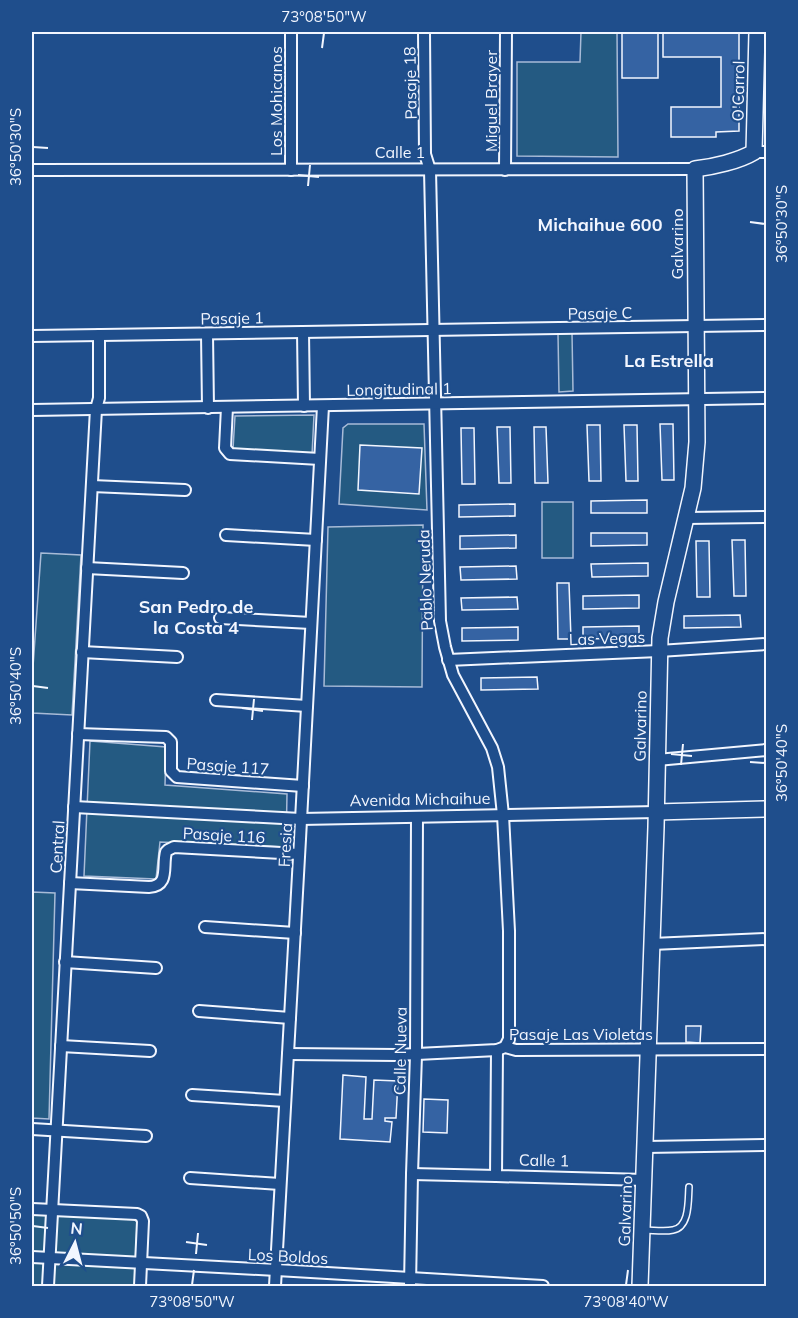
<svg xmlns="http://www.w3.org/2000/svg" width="798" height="1318" viewBox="0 0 798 1318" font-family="Mulish,sans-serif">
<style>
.green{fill:#245a82;stroke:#a8bbd7;stroke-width:1.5}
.building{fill:#3563a3;stroke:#f2f6ff;stroke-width:1.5}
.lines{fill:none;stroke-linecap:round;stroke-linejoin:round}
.lane-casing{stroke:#f2f6ff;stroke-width:8}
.street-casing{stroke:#f2f6ff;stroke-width:14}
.secondary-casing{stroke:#f2f6ff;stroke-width:18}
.lane{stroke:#1f4e8c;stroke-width:5}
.street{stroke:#1f4e8c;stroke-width:10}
.secondary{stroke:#1f4e8c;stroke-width:15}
.ticks{fill:none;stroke:#f2f6ff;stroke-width:2}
.labels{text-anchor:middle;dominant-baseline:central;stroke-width:4.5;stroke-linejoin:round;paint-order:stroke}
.street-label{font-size:16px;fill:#f2f6ff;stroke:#1f4e8c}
.neighbourhood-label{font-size:18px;font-weight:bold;fill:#f2f6ff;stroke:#1f4e8c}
.neatline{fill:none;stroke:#f2f6ff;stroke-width:2}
.ticks-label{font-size:15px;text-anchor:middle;fill:#f2f6ff}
</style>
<rect width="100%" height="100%" fill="#1f4e8c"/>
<!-- green -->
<g class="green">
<path d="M581 32H617L618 157 517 156V62H580Z"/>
<path d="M572 333 573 391 559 392 558 334Z"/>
<path d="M314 415 312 455 233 449 235 416Z"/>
<path d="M348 424H424L427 510 339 504 343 428Z"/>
<rect x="542" y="502" width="31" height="56"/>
<path d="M423 525 422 687 324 686 328 527Z"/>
<path d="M41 553 81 555 72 715 32 713V681Z"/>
<path d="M90 741 166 747 165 785 287 794 286 847 160 842 156 879 84 876Z"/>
<path d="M32 892 55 893 49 1119 32 1118Z"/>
<path d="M32 1214 131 1217 137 1222 135 1286H32Z"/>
</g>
<!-- building -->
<g class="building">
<rect x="622" y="32" width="36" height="46"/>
<path d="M663 33H739V131L716 132V137H671V107H721V57H663Z"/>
<path d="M660 424H673L674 480H662Z"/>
<path d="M587 425H600L601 481H589Z"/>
<path d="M624 425H637L638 481H626Z"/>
<path d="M497 427H510L511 483H499Z"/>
<path d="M534 427H546L548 483H535Z"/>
<path d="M461 428H474L475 484H462Z"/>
<path d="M360 445 422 448 419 494 358 490Z"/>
<path d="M647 500V513H591V501Z"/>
<path d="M515 504V516L459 517V505Z"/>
<path d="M591 533H647V545L591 546Z"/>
<path d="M516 535V548L460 549V536Z"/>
<path d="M732 540H745L746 596H734Z"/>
<path d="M696 541H709L710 597H697Z"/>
<path d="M648 563V576L592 577 591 564Z"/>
<path d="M516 566 517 579 461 580 460 567Z"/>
<path d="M557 583H569L571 639H558Z"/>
<path d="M639 595V608L583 609V596Z"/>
<path d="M517 597 518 609 462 610 461 598Z"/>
<path d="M740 615 741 627 684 628V616Z"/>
<path d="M639 626V638L583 639V627Z"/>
<path d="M518 627V640L462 641V628Z"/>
<path d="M537 677 538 689 481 690V678Z"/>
<path d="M686 1026H701L700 1043 686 1042Z"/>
<path d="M343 1075 366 1077 364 1119H372L374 1080 398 1081 396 1118H385V1121L392 1122 390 1142 340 1139Z"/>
<path d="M424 1099 448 1100 447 1133 423 1132Z"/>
</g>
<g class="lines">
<defs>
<path id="lane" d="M644 1230C653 1230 664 1232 673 1230 690 1227 688 1200 689 1187"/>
<g id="street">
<path d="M291 32V170"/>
<path d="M424 32 425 154 430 170 440 621 445 647 453 675 492 748 498 767 503 815 509 931V1039L505 1047"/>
<path d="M754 152H766"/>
<path d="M32 170 695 169"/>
<path d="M505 170 506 32"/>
<path d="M303 332 304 406"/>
<path d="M207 334 208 408"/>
<path d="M32 336 766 325"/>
<path d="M227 407 225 448 230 454 320 459"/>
<path d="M32 410 766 398"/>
<path d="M92 486 185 490"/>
<path d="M686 518 766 517"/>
<path d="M226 535 316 540"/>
<path d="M87 568 183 573"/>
<path d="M220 618 311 623"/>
<path d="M82 652 177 657"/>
<path d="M448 660 659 651 766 644"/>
<path d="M216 700 307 706"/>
<path d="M78 734 166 737 171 742V771L177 777 303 786"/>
<path d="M657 760 766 750"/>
<path d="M74 807 301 819 656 812"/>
<path d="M70 883 149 887C170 886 162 866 166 852L168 850 174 847 299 854"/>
<path d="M205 927 295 933"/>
<path d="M652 944 766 939"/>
<path d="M65 962 156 968"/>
<path d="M199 1011 290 1018"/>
<path d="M61 1046 150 1051"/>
<path d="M497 1050 496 1176 645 1180"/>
<path d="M288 1054 397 1055 497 1050 505 1047 516 1050 766 1049"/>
<path d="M192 1095 285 1101"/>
<path d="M32 1129 146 1136"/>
<path d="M646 1147 766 1145"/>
<path d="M412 1174 496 1176"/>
<path d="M190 1178 280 1184"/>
<path d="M32 1209 137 1214 141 1216 143 1221 140 1286"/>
<path d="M32 1257 294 1271 543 1286"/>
<path d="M48 1286 96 409 99 398V335"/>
<path d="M275 1286 300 839 323 406"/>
<path d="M410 1286 412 1174 416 1055 417 817"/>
</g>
<g id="secondary">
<path d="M656 812 766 809"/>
<path d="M640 1286 656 827 660 638 666 602 693 488 697 442 695 169C713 167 739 161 754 152L757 32"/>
</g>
</defs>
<!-- lane casing -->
<use href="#lane" class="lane-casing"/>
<!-- street casing -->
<use href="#street" class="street-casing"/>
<!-- secondary casing -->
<use href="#secondary" class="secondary-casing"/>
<!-- lane -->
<use href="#lane" class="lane"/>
<!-- street -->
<use href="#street" class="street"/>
<!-- secondary -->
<use href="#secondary" class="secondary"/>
</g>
<!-- ticks -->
<path class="ticks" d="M322 48 324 33M33 147 48 148M298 175 319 177M308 186 310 165M750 222 765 224M33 686 48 688M242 708 263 711M252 720 254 699M671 754 692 756M750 762 765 763M681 765 683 744M33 1226 48 1228M186 1242 207 1245M196 1254 198 1233M192 1285 194 1270M626 1285 628 1270"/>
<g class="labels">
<!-- street labels -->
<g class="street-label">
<text transform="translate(410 83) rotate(-91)">Pasaje 18</text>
<text transform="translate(738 91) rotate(-89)">O'Carrol</text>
<text transform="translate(276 101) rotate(-90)">Los Mohicanos</text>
<text transform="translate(491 101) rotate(-90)">Miguel Brayer</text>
<text x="400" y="152">Calle 1</text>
<text transform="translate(677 244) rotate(-90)">Galvarino</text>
<text transform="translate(600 313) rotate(-1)">Pasaje C</text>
<text transform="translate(232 318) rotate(-1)">Pasaje 1</text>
<text transform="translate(399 389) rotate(-1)">Longitudinal 1</text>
<text transform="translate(425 580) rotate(-92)">Pablo Neruda</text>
<text transform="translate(607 638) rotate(-2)">Las Vegas</text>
<text transform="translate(640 726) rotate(-89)">Galvarino</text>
<text transform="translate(228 766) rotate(4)">Pasaje 117</text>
<text transform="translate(420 799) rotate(-1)">Avenida Michaihue</text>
<text transform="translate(224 835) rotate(3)">Pasaje 116</text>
<text transform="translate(285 845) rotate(-87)">Fresia</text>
<text transform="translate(57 847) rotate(-87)">Central</text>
<text x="581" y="1034">Pasaje Las Violetas</text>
<text transform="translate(400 1051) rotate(-89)">Calle Nueva</text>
<text transform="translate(544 1160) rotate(1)">Calle 1</text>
<text transform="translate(625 1211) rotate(-88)">Galvarino</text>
<text transform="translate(288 1256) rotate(3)">Los Boldos</text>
</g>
<!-- neighbourhood labels -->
<g class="neighbourhood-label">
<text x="600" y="224">Michaihue 600</text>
<text x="669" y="360">La Estrella</text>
<text x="196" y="606">San Pedro de<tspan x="196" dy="21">la Costa 4</tspan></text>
</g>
</g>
<!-- border -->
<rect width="798" height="1318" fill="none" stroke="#1f4e8c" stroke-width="66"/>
<!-- north arrow -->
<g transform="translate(75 1243) rotate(6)" stroke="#1f4e8c" stroke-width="4.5" paint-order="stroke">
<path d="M0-4.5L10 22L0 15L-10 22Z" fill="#f2f6ff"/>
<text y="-9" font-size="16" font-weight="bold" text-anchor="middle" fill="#f2f6ff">N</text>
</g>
<rect x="33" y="33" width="732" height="1252" class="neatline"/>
<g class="ticks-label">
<text x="324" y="22">73°08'50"W</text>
<text transform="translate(16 147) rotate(-90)" y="5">36°50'30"S</text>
<text transform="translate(782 224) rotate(-90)" y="5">36°50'30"S</text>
<text transform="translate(16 686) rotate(-90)" y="5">36°50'40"S</text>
<text transform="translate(782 763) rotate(-90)" y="5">36°50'40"S</text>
<text transform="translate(16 1226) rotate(-90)" y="5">36°50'50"S</text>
<text x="192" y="1307">73°08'50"W</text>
<text x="626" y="1307">73°08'40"W</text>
</g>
</svg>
